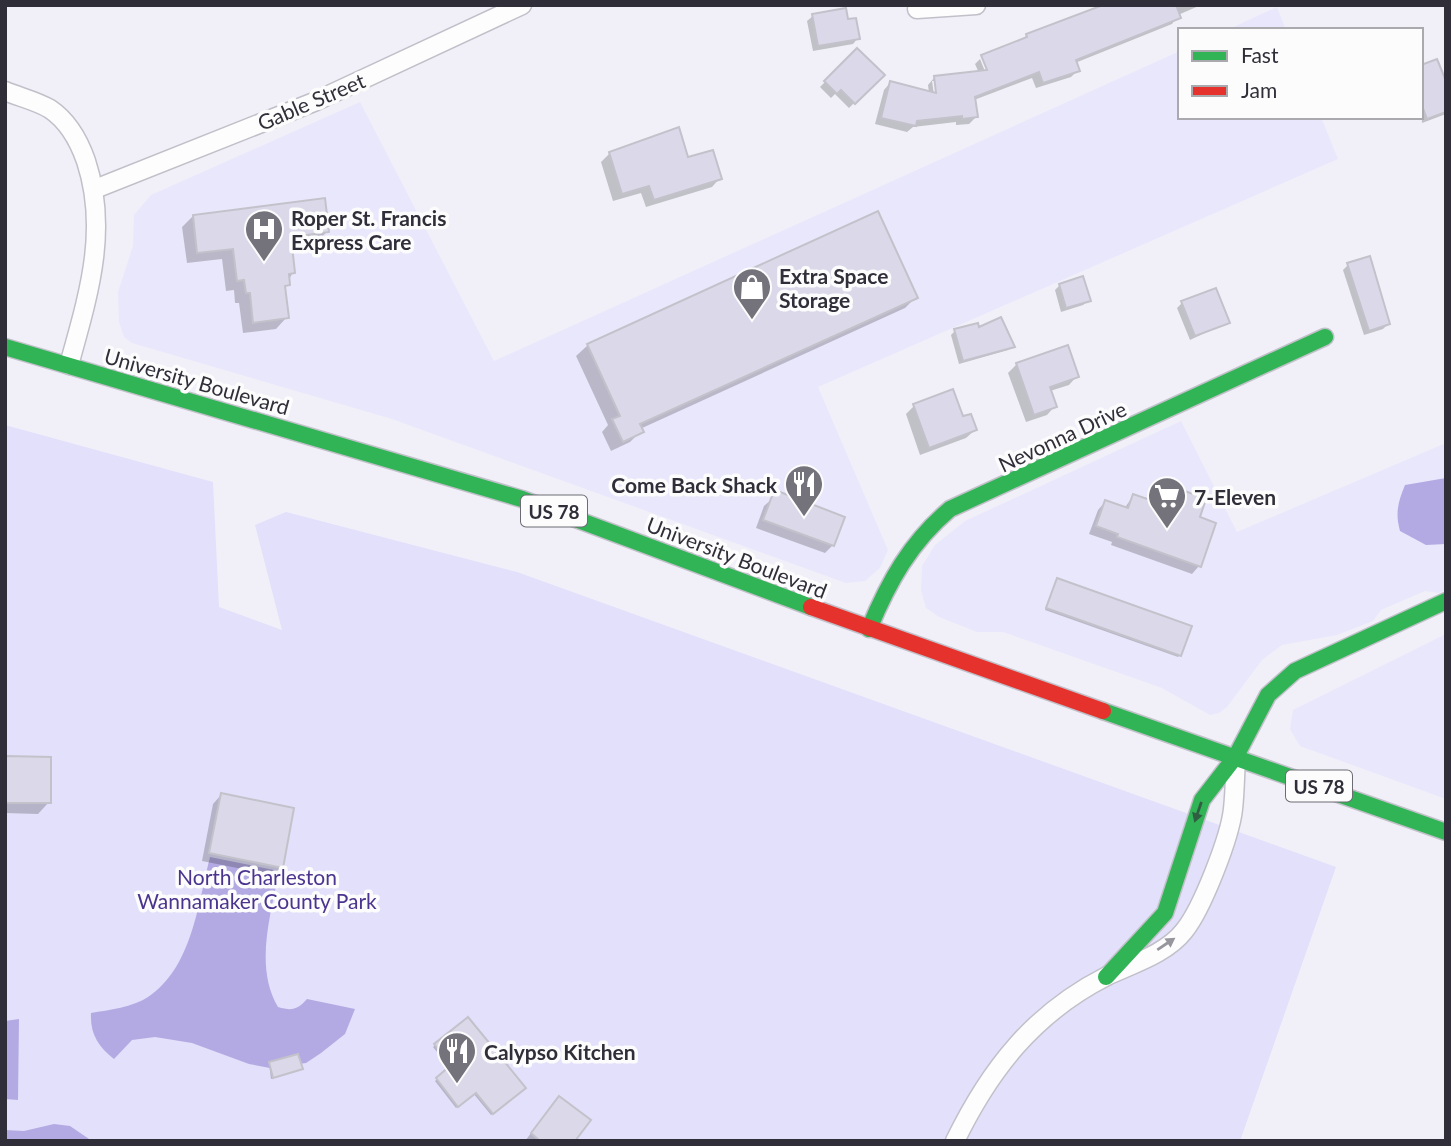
<svg xmlns="http://www.w3.org/2000/svg" width="1451" height="1146" viewBox="0 0 1451 1146" font-family="Lato,sans-serif">
<style>
.built{fill:#e9e7fb}
.green{fill:#e2e0fa}
.water{fill:#b3aae3}
.shadow{fill:#0003;fill-rule:evenodd}
.building{fill:#dbd9e9;stroke:#c3c2cb;stroke-width:2}
.lines{fill:none;stroke-linecap:round;stroke-linejoin:round}
.street-casing{stroke:#c1c0c9;stroke-width:21}
.fast-casing{stroke:#c1c0c9;stroke-width:19}
.jam-casing{stroke:#c1c0c9;stroke-width:19}
.street{stroke:#fdfdfe;stroke-width:18}
.fast{stroke:#30b455;stroke-width:16}
.jam{stroke:#e5322d;stroke-width:16}
.oneway{fill:#305e43}
.oneway2{fill:#96969c}
.labels{text-anchor:middle;dominant-baseline:central;stroke-width:7;stroke-linejoin:round;paint-order:stroke}
.shield{fill:#fcfcfc;stroke:#6d6c74;stroke-width:2}
.shield-label{font-size:19px;font-weight:bold;fill:#302f39}
.street-label{font-size:21px;fill:#302f39;stroke:#fcfcfc}
.poi-label{font-size:21px;font-weight:bold;fill:#302f39;stroke:#fcfcfc;text-anchor:start}
.park-label{font-size:21px;fill:#4b348f;stroke:#fcfcfc}
</style>
<rect width="100%" height="100%" fill="#f1f0f9"/>
<!-- built -->
<g class="built">
<path d="M1277 7 1286 30H1227Z"/>
<path d="M1180 51V117H1321L1338 159 818 387 888 550 880 568 865 581 846 583 392 419 132 343 124 337 119 322 118 292 133 246 134 215 151 195 360 102 494 361Z"/>
<path d="M1181 421 1237 532 1446 443V590L1438 593 1425 591 1381 610 1373 621 1337 635 1282 645 1262 660 1227 707 1219 713 1210 715 1162 688 1003 632H977L939 617 926 608 921 590 922 566 935 545 965 521Z"/>
<path d="M1446 634V799L1300 746 1290 729 1293 710Z"/>
</g>
<!-- green -->
<path class="green" d="M5 425 213 482 219 607 282 630 255 525 286 512 517 572 1336 867 1240 1141H5Z"/>
<!-- water -->
<g class="water">
<path d="M1446 478V544L1426 545 1400 531C1395 513 1398 502 1405 485Z"/>
<path d="M210 857 279 871C271 915 254 966 278 1007 292 1011 297 1010 307 999L355 1009 345 1034 321 1053 306 1063 270 1068 249 1064 192 1043 155 1037 132 1040 114 1059C98 1046 90 1034 91 1013 109 1010 133 1007 148 997 192 968 198 904 210 857Z"/>
<path d="M19 1019 18 1100 5 1099V1021Z"/>
<path d="M54 1124 70 1126 92 1141H5V1130L24 1131Z"/>
</g>
<!-- shadow -->
<g class="shadow">
<path d="M1108 5H1201L1178 15 1172 24 1075 63 1078 70 1071 77 1036 88 1032 78 974 100 976 117 969 124 956 125V122L913 127 907 132 875 124 884 90 890 83 929 93 928 85 934 78 979 73 975 64 980 59 988 79 991 77 982 57 1020 42 1027 35ZM932 81H936L938 101 935 102Z"/>
<path d="M813 16 847 21 858 38 853 44 813 51 807 21Z"/>
<path d="M857 50 882 75 849 108 835 94 831 98 820 87Z"/>
<path d="M1421 67 1446 86V114L1422 123Z"/>
<path d="M610 153 687 159 720 178 712 187 646 207 641 193 613 201 601 162Z"/>
<path d="M193 216 328 231 316 242 290 246 293 272 284 289 287 317 276 329 243 333 239 303H235L234 290 226 291 222 259 187 263 182 227Z"/>
<path d="M1369 258 1388 324 1383 329 1364 335 1343 270 1348 265Z"/>
<path d="M1060 285 1089 300 1083 305 1061 312 1055 290Z"/>
<path d="M916 297 905 308 640 429 641 431 630 442 611 451 602 432 608 425 576 356 588 345Z"/>
<path d="M1182 303 1228 322 1190 340 1177 308Z"/>
<path d="M977 329 1012 346 1008 350 959 364 951 335 955 331Z"/>
<path d="M1067 348 1077 376 1069 385 1050 391 1055 406 1047 415 1026 422 1008 373 1016 365Z"/>
<path d="M914 406 975 430 966 438 920 455 906 414Z"/>
<path d="M1186 494 1197 518 1199 566 1192 574 1111 545 1112 542 1089 534 1098 510 1105 502 1124 509 1133 496 1175 510Z"/>
<path d="M773 498 833 545 825 553 756 528 764 506Z"/>
<path d="M1057 580 1180 655 1178 657 1045 610Z"/>
<path d="M5 758 49 802 38 814 5 813Z"/>
<path d="M221 795 281 867 273 875 202 861 213 804Z"/>
<path d="M468 1019 523 1088 491 1115 473 1093 456 1108 435 1081 450 1068 433 1047Z"/>
<path d="M297 1056 299 1070 271 1079 269 1064Z"/>
<path d="M552 1106 573 1141H525Z"/>
</g>
<!-- building -->
<g class="building">
<path d="M1103 5H1176L1181 18 1076 60 1080 71 1043 83 1039 72 975 97 978 117 962 119V116L917 121 916 126 881 118 890 81 936 93 934 76 987 70 981 55 1027 37 1026 34Z"/>
<path d="M846 8 848 19 856 18 860 39 818 46 812 14Z"/>
<path d="M857 48 885 75 855 104 841 90 837 94 824 81Z"/>
<path d="M1437 59 1446 81V112L1427 119 1421 103V65Z"/>
<path d="M679 127 688 157 713 150 722 179 654 200 649 186 622 194 609 152Z"/>
<path d="M325 198 329 232 291 237 295 273 289 274 290 285 285 286 289 318 253 323 250 293H246L244 280 237 281 233 249 197 253 193 215Z"/>
<path d="M878 211 918 298 640 424 644 432 623 442 612 419 620 416 587 344Z"/>
<path d="M1370 256 1390 324 1369 331 1347 263Z"/>
<path d="M1083 276 1091 301 1066 308 1059 284Z"/>
<path d="M1216 288 1230 323 1195 336 1181 301Z"/>
<path d="M1001 317 1015 347 963 361 954 329 978 323 979 327Z"/>
<path d="M1068 345 1079 377 1050 387 1057 407 1034 415 1016 363Z"/>
<path d="M953 389 963 416 971 414 977 430 929 448 913 404Z"/>
<path d="M1185 491 1206 499 1200 517 1216 523 1201 567 1117 537 1118 534 1096 526 1105 500 1128 508 1133 494 1179 510Z"/>
<path d="M780 492 845 517 834 546 763 520 772 496Z"/>
<path d="M1057 578 1192 626 1181 656 1046 608Z"/>
<path d="M5 756 51 757V803H5Z"/>
<path d="M221 793 294 808 283 868 209 853Z"/>
<path d="M468 1017 526 1088 493 1114 476 1093 458 1107 436 1078 451 1065 434 1044Z"/>
<path d="M298 1054 303 1069 273 1078 269 1062Z"/>
<path d="M559 1096 591 1120 575 1141H540L531 1133Z"/>
</g>
<g class="lines">
<defs>
<g id="street">
<path d="M917 9 976 5"/>
<path d="M5 91C19 97 37 101 50 109 68 121 79 141 86 161 109 231 88 296 69 365"/>
<path d="M95 189 314 102 522 5"/>
<path d="M955 1141C990 1069 1034 1013 1107 976 1132 964 1166 954 1184 931 1202 909 1230 837 1233 809 1235 791 1235 773 1236 756"/>
</g>
<g id="fast">
<path d="M5 347 522 499 811 607"/>
<path d="M869 629C889 581 910 543 950 509L1325 337"/>
<path d="M1103 711 1446 832"/>
<path d="M1106 977 1165 913 1202 800 1236 756 1268 695 1295 671 1446 601"/>
</g>
<path id="jam" d="M811 607 1103 711"/>
</defs>
<!-- street casing -->
<use href="#street" class="street-casing"/>
<!-- fast casing -->
<use href="#fast" class="fast-casing"/>
<!-- jam casing -->
<use href="#jam" class="jam-casing"/>
<!-- street -->
<use href="#street" class="street"/>
<!-- fast -->
<use href="#fast" class="fast"/>
<!-- jam -->
<use href="#jam" class="jam"/>
</g>
<!-- one-way arrows -->
<defs><path id="oneway-solid" d="M-6-.8H1V-3.2L6.5 0L1 3.2V.8H-6Z" transform="scale(1.75)"/></defs>
<use class="oneway" href="#oneway-solid" transform="translate(1198 812) rotate(109)"/>
<use class="oneway2" href="#oneway-solid" transform="translate(1166 944) rotate(-34)"/>
<!-- icons -->
<defs>
<symbol id="hospital-pin" viewBox="-11 -11 22 30"><path d="M0 17L-7.5 6A9.5 9.5 0 1 1 7.5 6Z" fill="#74737c" stroke="#fcfcfc"/><path d="M-5-5h3v3.5h4V-5h3V5h-3V1.5h-4V5h-3Z" fill="#fff"/></symbol>
<symbol id="shop-pin" viewBox="-11 -11 22 30"><path d="M0 17L-7.5 6A9.5 9.5 0 1 1 7.5 6Z" fill="#74737c" stroke="#fcfcfc"/><path d="M-5-2.5h2.3a2.7 3.5 0 0 1 5.4 0H5L5.5 6h-11ZM-1.5-2.5h3a1.5 2.3 0 0 0-3 0Z" fill="#fff"/></symbol>
<symbol id="restaurant-pin" viewBox="-11 -11 22 30"><path d="M0 17L-7.5 6A9.5 9.5 0 1 1 7.5 6Z" fill="#74737c" stroke="#fcfcfc"/><path d="M-5-6h1v4h1v-4h1v4h1v-4h1v5L-1.5 .5V6h-2V.5L-5-1ZM5-6V6H3V1.5H1.5Q1.5-4 5-6Z" fill="#fff"/></symbol>
<symbol id="supermarket-pin" viewBox="-11 -11 22 30"><path d="M0 17L-7.5 6A9.5 9.5 0 1 1 7.5 6Z" fill="#74737c" stroke="#fcfcfc"/><path d="M-6-5.5h2.5l.6 2H6L4.5 2H-2.5L-4.4-4H-6ZM-1.5 3.2a1.3 1.3 0 1 0 .1 0ZM3 3.2a1.3 1.3 0 1 0 .1 0Z" fill="#fff"/></symbol>
</defs>
<g fill-rule="evenodd">
<use href="#hospital-pin" x="242" y="207" width="44" height="60"/>
<use href="#shop-pin" x="730" y="265" width="44" height="60"/>
<use href="#restaurant-pin" x="782" y="462" width="44" height="60"/>
<use href="#supermarket-pin" x="1145" y="474" width="44" height="60"/>
<use href="#restaurant-pin" x="435" y="1029" width="44" height="60"/>
</g>
<g class="labels">
<!-- shield labels -->
<g class="shield">
<rect x="521" y="495.5" width="66" height="31" rx="5"/>
<rect x="1286" y="770.5" width="66" height="31" rx="5"/>
</g>
<g class="shield-label">
<text x="554" y="511">US 78</text>
<text x="1319" y="786">US 78</text>
</g>
<!-- street labels -->
<g class="street-label">
<text transform="translate(311 101) rotate(-23)">Gable Street</text>
<text transform="translate(197 381) rotate(16)">University Boulevard</text>
<text transform="translate(1062 436) rotate(-25)">Nevonna Drive</text>
<text transform="translate(737 557) rotate(21)">University Boulevard</text>
</g>
<!-- poi labels -->
<g class="poi-label">
<text x="291" y="217">Roper St. Francis<tspan x="291" dy="24">Express Care</tspan></text>
<text x="779" y="275">Extra Space<tspan x="779" dy="24">Storage</tspan></text>
<text x="777" y="484" text-anchor="end">Come Back Shack</text>
<text x="1194" y="496">7-Eleven</text>
<text x="484" y="1051">Calypso Kitchen</text>
</g>
<!-- park labels -->
<g class="park-label">
<text x="257" y="876">North Charleston<tspan x="257" dy="24">Wannamaker County Park</tspan></text>
</g>
</g>
<!-- border -->
<rect width="1451" height="1146" fill="none" stroke="#302f39" stroke-width="14"/>
<!-- legend -->
<rect x="1178" y="28" width="245" height="91" fill="#fcfcfc" stroke="#aaaaae" stroke-width="2"/>
<rect x="1192" y="51" width="35" height="10" fill="#30b455" stroke="#aaaaae" stroke-width="2"/>
<text x="1241" y="63" font-size="21" fill="#302f39">Fast</text>
<rect x="1192" y="86" width="35" height="10" fill="#e5322d" stroke="#aaaaae" stroke-width="2"/>
<text x="1241" y="98" font-size="21" fill="#302f39">Jam</text>
</svg>
